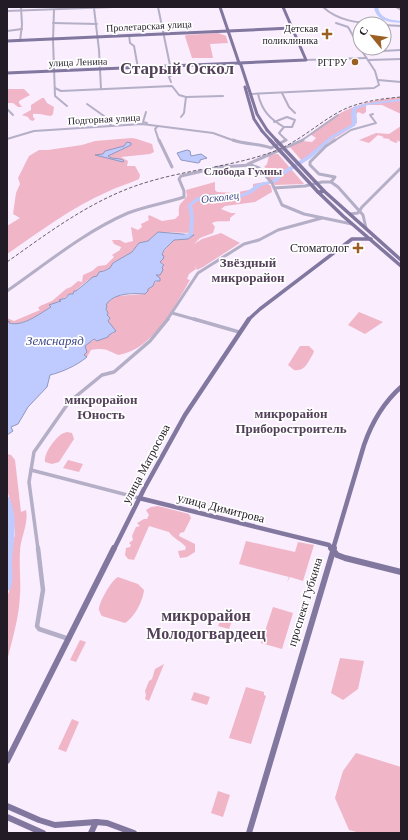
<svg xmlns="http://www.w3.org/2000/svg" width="408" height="840" viewBox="0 0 408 840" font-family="'Times New Roman',serif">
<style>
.green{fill:#f0b5c7}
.water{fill:#bfcbfe;stroke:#9096bd}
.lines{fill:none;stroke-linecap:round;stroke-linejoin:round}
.river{fill:#bfcbfe;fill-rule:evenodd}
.minor-far3{stroke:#b4afc6;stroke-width:2}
.minor-far2{stroke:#b4afc6;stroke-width:3}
.minor-far1{stroke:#b4afc6;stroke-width:3.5}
.minor{stroke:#b4afc6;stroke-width:4.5}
.major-far3{stroke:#81779f;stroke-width:3}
.major-far2{stroke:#81779f;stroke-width:3.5}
.major-far1{stroke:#81779f;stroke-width:4.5}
.major{stroke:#81779f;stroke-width:6}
.rail{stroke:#675f6b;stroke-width:1;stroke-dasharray:3.5 2;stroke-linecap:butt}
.major-bridge-far1{stroke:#81779f;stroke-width:3}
.major-bridge{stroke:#81779f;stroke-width:3.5}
.poi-dot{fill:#9b5f22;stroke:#fff;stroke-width:1.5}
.labels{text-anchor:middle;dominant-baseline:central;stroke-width:3.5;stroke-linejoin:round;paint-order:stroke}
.far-street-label{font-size:10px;fill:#231c26;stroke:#fff}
.far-poi-label{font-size:10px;fill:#231c26;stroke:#fff;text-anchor:end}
.far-neighbourhood-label{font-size:11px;font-weight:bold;fill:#524158;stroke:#fff}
.far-water-label{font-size:11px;font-style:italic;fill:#434c8a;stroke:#fff}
.poi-label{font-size:12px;fill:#231c26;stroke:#fff;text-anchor:end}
.street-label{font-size:12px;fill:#231c26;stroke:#fff}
.neighbourhood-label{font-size:13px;font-weight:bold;fill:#524158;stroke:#fff}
.water-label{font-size:13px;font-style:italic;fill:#434c8a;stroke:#fff}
.near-neighbourhood-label{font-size:16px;font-weight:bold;fill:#524158;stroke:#fff}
.far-town-label{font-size:17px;font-weight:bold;fill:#524158;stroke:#fff}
</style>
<rect width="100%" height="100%" fill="#f9edfe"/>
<!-- green -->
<g class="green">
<path d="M218 33 226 36 228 43 210 44 213 58H192L185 36 186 35Z"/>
<path d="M7 89H24L30 95 19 101V103L22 107H18L13 103H7Z"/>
<path d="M401 97V114L382 105H366V112L363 114 358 112 356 115 357 123C347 132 334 138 322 146 315 151 311 157 302 161L289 146 302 141 312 142 316 138 310 134C342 109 360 101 401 97Z"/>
<path d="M42 98H44L47 103 54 107 53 114 51 116C45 116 40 113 33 114V117L35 119 33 121 30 120 28 117 22 115 31 110V105Z"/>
<path d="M401 126V142L396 140 398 142 396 143 389 140 390 139 382 138 384 137 378 135 369 143 359 140 376 133 389 134Z"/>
<path d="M132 138C139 139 145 142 152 144L154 152 150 154 121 157 128 161 127 166H135L140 175 139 179C128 184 117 187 107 192 71 208 39 232 7 254V226L20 218 13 214 16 193 20 184 18 178 29 156 39 150H48L82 145 95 141Z"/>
<path d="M275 154H278L304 184 275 185 273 183 264 172 266 168 264 167 267 164 269 156Z"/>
<path d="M215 182V190L217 192 234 193 253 189V184L265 182 271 186 272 192 255 202 225 206 221 209 231 213H236L230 218V221C224 222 218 220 212 223L215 227 213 233 200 238 194 244 202 239 221 233 240 243 203 267 197 270 195 265 196 269 189 274 187 279 190 280C173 309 154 348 119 355 107 351 107 347 91 350L87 357 84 355 85 346C92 339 99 339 108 337L109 335 114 333 108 321 110 318 107 315 106 303 117 296 145 294 148 291V289L157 281 156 275 162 269 163 264 160 262 164 251 174 240 188 239 193 235 192 233 158 232 148 241 139 243 132 252 113 263 110 268 98 273 97 277C89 277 78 288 73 294 67 294 58 304 49 305L51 307C40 314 22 327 8 323L9 321 7 322V318L14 321 40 310 38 308 40 306 52 301 66 289 71 287 78 281 82 282 83 275 92 271 98 266 106 265 114 257 112 255 120 250 121 247 114 244 112 240H120L125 243 133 241 131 227 138 230 142 227 141 224 149 220 148 217 149 215 162 221 175 219 179 215C178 202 181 205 187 196L186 190Z"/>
<path d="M359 312 383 322 365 334 348 325Z"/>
<path d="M300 346H309L314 351 313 354C308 362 305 372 294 370L288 365Z"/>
<path d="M67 432 72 433 74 439 59 462 52 464 45 462C43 453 58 433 67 432Z"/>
<path d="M7 454 11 455 15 460 21 512 26 510C29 524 20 538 20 552 19 567 21 581 20 595 19 618 12 640 7 661V598L12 581V548L15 534 13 514 7 488Z"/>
<path d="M68 460 83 464 79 472 63 468Z"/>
<path d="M158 506 189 514 191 518 184 532 180 533 179 536 195 544V552L187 557 180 558 178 551 185 550 186 547C181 541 174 539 169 532L149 526 134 560 128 559 125 555 126 548 130 547 131 545 129 543 133 540 132 536 136 527 140 526 137 523 144 519H147L149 515 146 510 151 507Z"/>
<path d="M246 541 295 552 298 542 314 545 303 581 290 577 287 582 289 577 239 564Z"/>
<path d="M118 577 138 584 144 590C143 601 134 618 125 623L102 616C101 615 100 612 99 610 98 604 112 579 118 577Z"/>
<path d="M273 607 293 613 282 649 261 643Z"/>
<path d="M224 612 234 615 229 629 218 626Z"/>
<path d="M80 640 86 642 76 662 70 660Z"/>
<path d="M340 658 364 661 358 689 343 700 331 693Z"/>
<path d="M164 664 149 701 145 699 146 695 145 691 149 681 152 679 155 669Z"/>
<path d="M246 687 264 692V695L266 696 251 744 229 738Z"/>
<path d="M194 692 210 697 207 705 191 700Z"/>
<path d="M72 719 79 722 66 752 58 749Z"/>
<path d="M356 753 401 767V833H360L349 830 335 798 343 771Z"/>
<path d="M218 791 230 795 223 817 211 813Z"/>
</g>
<!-- water -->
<g class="water">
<path d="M127 142 131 143V145L108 156C112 160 120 157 124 161L123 162 95 155 103 154 105 151 124 146Z"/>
<path d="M187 150 190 151 191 156 201 154 207 158 200 160V162L198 163 181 160 177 153Z"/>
<path d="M158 232 194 235 188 239 174 240 164 250 162 255 164 256 163 259 160 262 164 265 162 267 163 270 160 275H156L160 278V281H155L153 286 148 289V291L145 294C132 293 113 293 106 305L107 306 106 309 108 313 107 315 110 318 108 321 116 331 109 335 108 337 97 341 94 339 85 346 87 352 84 355 87 357C76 366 62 372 50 375L47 387 28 407 18 424 11 427 13 431 7 435V322L9 321V323C23 327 39 314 51 307L49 305 61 301 59 300 66 298 69 294H73L74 291H76L93 277 97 276 99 272 104 271 110 268 113 263 132 252 139 243 148 241Z"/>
</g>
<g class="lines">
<!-- river -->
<g class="river">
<path d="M374 7H378C380 19 391 20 401 21V23C389 22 376 21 374 7Z"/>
<path d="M401 99V101L368 105 356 109 357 121 355 126 333 138 311 158 282 176 277 182 261 186 252 193 240 198 220 196 208 197 200 200 192 205 194 217 193 234V235L185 236 183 235 189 233 190 217 188 205 196 198 207 195 220 194 237 196 248 191 257 184 273 180 278 174 307 156 331 136 352 124 351 112 353 107 368 103Z"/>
<path d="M7 497H9C19 518 13 541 12 562 12 572 14 581 10 590L7 591 8 521Z"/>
</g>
<!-- minor-far3 -->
<g class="minor-far3">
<path d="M158 7 172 75 169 77 171 82"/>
<path d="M323 7C338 21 358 23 378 24"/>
<path d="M396 7 401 10"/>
<path d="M94 8 99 50 101 89"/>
<path d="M54 10 53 40 55 96 67 106"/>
<path d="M7 11 114 7"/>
<path d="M53 23 97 24"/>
<path d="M336 23 348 27 360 48"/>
<path d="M384 25 401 26"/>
<path d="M7 31 22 29"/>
<path d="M129 35 130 43 134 46 138 68"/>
<path d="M20 41 22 25 21 7"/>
<path d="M363 52 401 50"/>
<path d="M306 60 366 58"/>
<path d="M369 60 401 59"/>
<path d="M378 80 401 82"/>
<path d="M55 88 61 91 172 86 179 95 186 97 184 113 181 117"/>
<path d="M282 93 289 107 295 113"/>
<path d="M251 94 374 88 379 85 375 71 360 48"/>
<path d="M258 94C262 111 270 119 284 127L279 133 286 140 284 141"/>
<path d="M186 97 223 96"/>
<path d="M87 104 104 116 111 125"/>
<path d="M7 109 13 115"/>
<path d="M146 112 143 122 147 123"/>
<path d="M274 122 287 117 295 120 292 127H284"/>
<path d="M157 127 155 129 159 141"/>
<path d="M7 139 34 131 142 124 213 133 235 141"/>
<path d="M301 141 338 115"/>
<path d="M334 141 351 130 376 123 370 115 373 114"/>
</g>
<!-- minor-far2 -->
<g class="minor-far2">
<path d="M159 140 172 167"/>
<path d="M233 140C246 145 259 143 271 148L286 140"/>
<path d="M248 164 303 140"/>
<path d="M331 182 335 177 319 174 310 165V162L326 146 335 140"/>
<path d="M274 188 305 186 322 182H331L338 187 363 215 366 228"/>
<path d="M350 214 358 213 362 207 401 168"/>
<path d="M7 291C46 264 84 232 128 213 146 206 166 203 184 197V191L179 179 181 176 220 167 251 165 259 168 272 183 282 205 304 214 352 224"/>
<path d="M172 313 197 320"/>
<path d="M167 320 198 273 244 244 259 240 278 230 322 218"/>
</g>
<!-- minor-far1 -->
<g class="minor-far1">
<path d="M194 319 239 332"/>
<path d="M31 470 139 498"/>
<path d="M38 549 29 482 34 452 69 402 102 375 114 372 150 341 168 319"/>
</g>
<!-- minor -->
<path class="minor" d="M38 548 43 590 37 626 39 629 69 639"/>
<!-- major-far3 -->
<g class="major-far3">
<path d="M220 7 239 63"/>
<path d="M7 41 292 28"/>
<path d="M239 63 241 65 257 114 267 130"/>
<path d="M7 73 306 60 283 7"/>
<path d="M245 87 254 119 262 131"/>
</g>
<!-- major-far2 -->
<g class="major-far2">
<path d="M318 192 343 216 401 266"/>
<path d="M320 192 324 191 401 260"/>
<path d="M248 320 260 309 352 239H371"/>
</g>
<!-- major-far1 -->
<g class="major-far1">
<path d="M139 498 329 545 332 549"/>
<path d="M114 549 144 489 185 415 249 319"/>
<path d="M333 549 364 445C372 422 383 403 401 387"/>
</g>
<!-- major -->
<g class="major">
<path d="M331 548 337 555 345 558 401 572"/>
<path d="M7 761 114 548"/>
<path d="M7 806 39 820 55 825 96 822 107 823 134 833"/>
<path d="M7 817 43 833"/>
<path d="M91 833 96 822"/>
<path d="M249 833 334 548"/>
</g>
<!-- rail -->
<path class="rail" d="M7 262C52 230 97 196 151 181 192 169 235 166 275 151 298 142 316 125 337 113 356 102 379 99 401 97"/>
<!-- major-bridge-far1 -->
<g class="major-bridge-far1">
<path d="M267 130 277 141"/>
<path d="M262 131 271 141"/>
</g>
<!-- major-bridge -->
<g class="major-bridge">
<path d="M270 140 318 192"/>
<path d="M276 140 324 191"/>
</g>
</g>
<!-- markers -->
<g class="poi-dot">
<path d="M325 28h4v4h4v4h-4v4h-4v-4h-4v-4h4z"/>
<circle cx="355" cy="62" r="4"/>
<path d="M356 242h4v4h4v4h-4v4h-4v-4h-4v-4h4z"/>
</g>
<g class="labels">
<!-- far-street labels -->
<g class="far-street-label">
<text transform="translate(149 26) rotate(-3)">Пролетарская улица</text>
<text transform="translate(78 62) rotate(-2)">улица Ленина</text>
<text transform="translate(104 119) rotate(-3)">Подгорная улица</text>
</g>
<!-- far-poi labels -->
<g class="far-poi-label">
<text x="318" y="28">Детская<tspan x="318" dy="12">поликлиника</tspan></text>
<text x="347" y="62">РГГРУ</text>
</g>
<!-- far-neighbourhood labels -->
<g class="far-neighbourhood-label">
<text x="243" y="171">Слобода Гумны</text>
</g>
<!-- far-water labels -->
<g class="far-water-label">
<text transform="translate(220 197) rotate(-7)">Осколец</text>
</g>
<!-- poi labels -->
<g class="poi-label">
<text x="349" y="248">Стоматолог</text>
</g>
<!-- street labels -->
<g class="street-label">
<text transform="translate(146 464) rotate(-62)">улица Матросова</text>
<text transform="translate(221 508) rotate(14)">улица Димитрова</text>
<text transform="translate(305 602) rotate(-73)">проспект Губкина</text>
</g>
<!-- neighbourhood labels -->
<g class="neighbourhood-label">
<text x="248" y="262">Звёздный<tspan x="248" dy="15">микрорайон</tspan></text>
<text x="101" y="399">микрорайон<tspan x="101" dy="15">Юность</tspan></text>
<text x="291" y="413">микрорайон<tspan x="291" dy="15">Приборостроитель</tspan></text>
</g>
<!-- water labels -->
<g class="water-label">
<text x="55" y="340">Земснаряд</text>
</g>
<!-- near-neighbourhood labels -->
<g class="near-neighbourhood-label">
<text x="206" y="615">микрорайон<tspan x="206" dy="18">Молодогвардеец</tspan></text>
</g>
<!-- far-town labels -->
<g class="far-town-label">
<text x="177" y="68">Старый Оскол</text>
</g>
</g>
<!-- border -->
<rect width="408" height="840" fill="none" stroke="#231c26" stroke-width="16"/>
<!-- north arrow -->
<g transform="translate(372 36) rotate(299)"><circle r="19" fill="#ffffff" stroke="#a7a4a8"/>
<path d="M0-3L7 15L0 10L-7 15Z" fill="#9b5f22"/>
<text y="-6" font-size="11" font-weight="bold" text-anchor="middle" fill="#231c26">С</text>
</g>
</svg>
